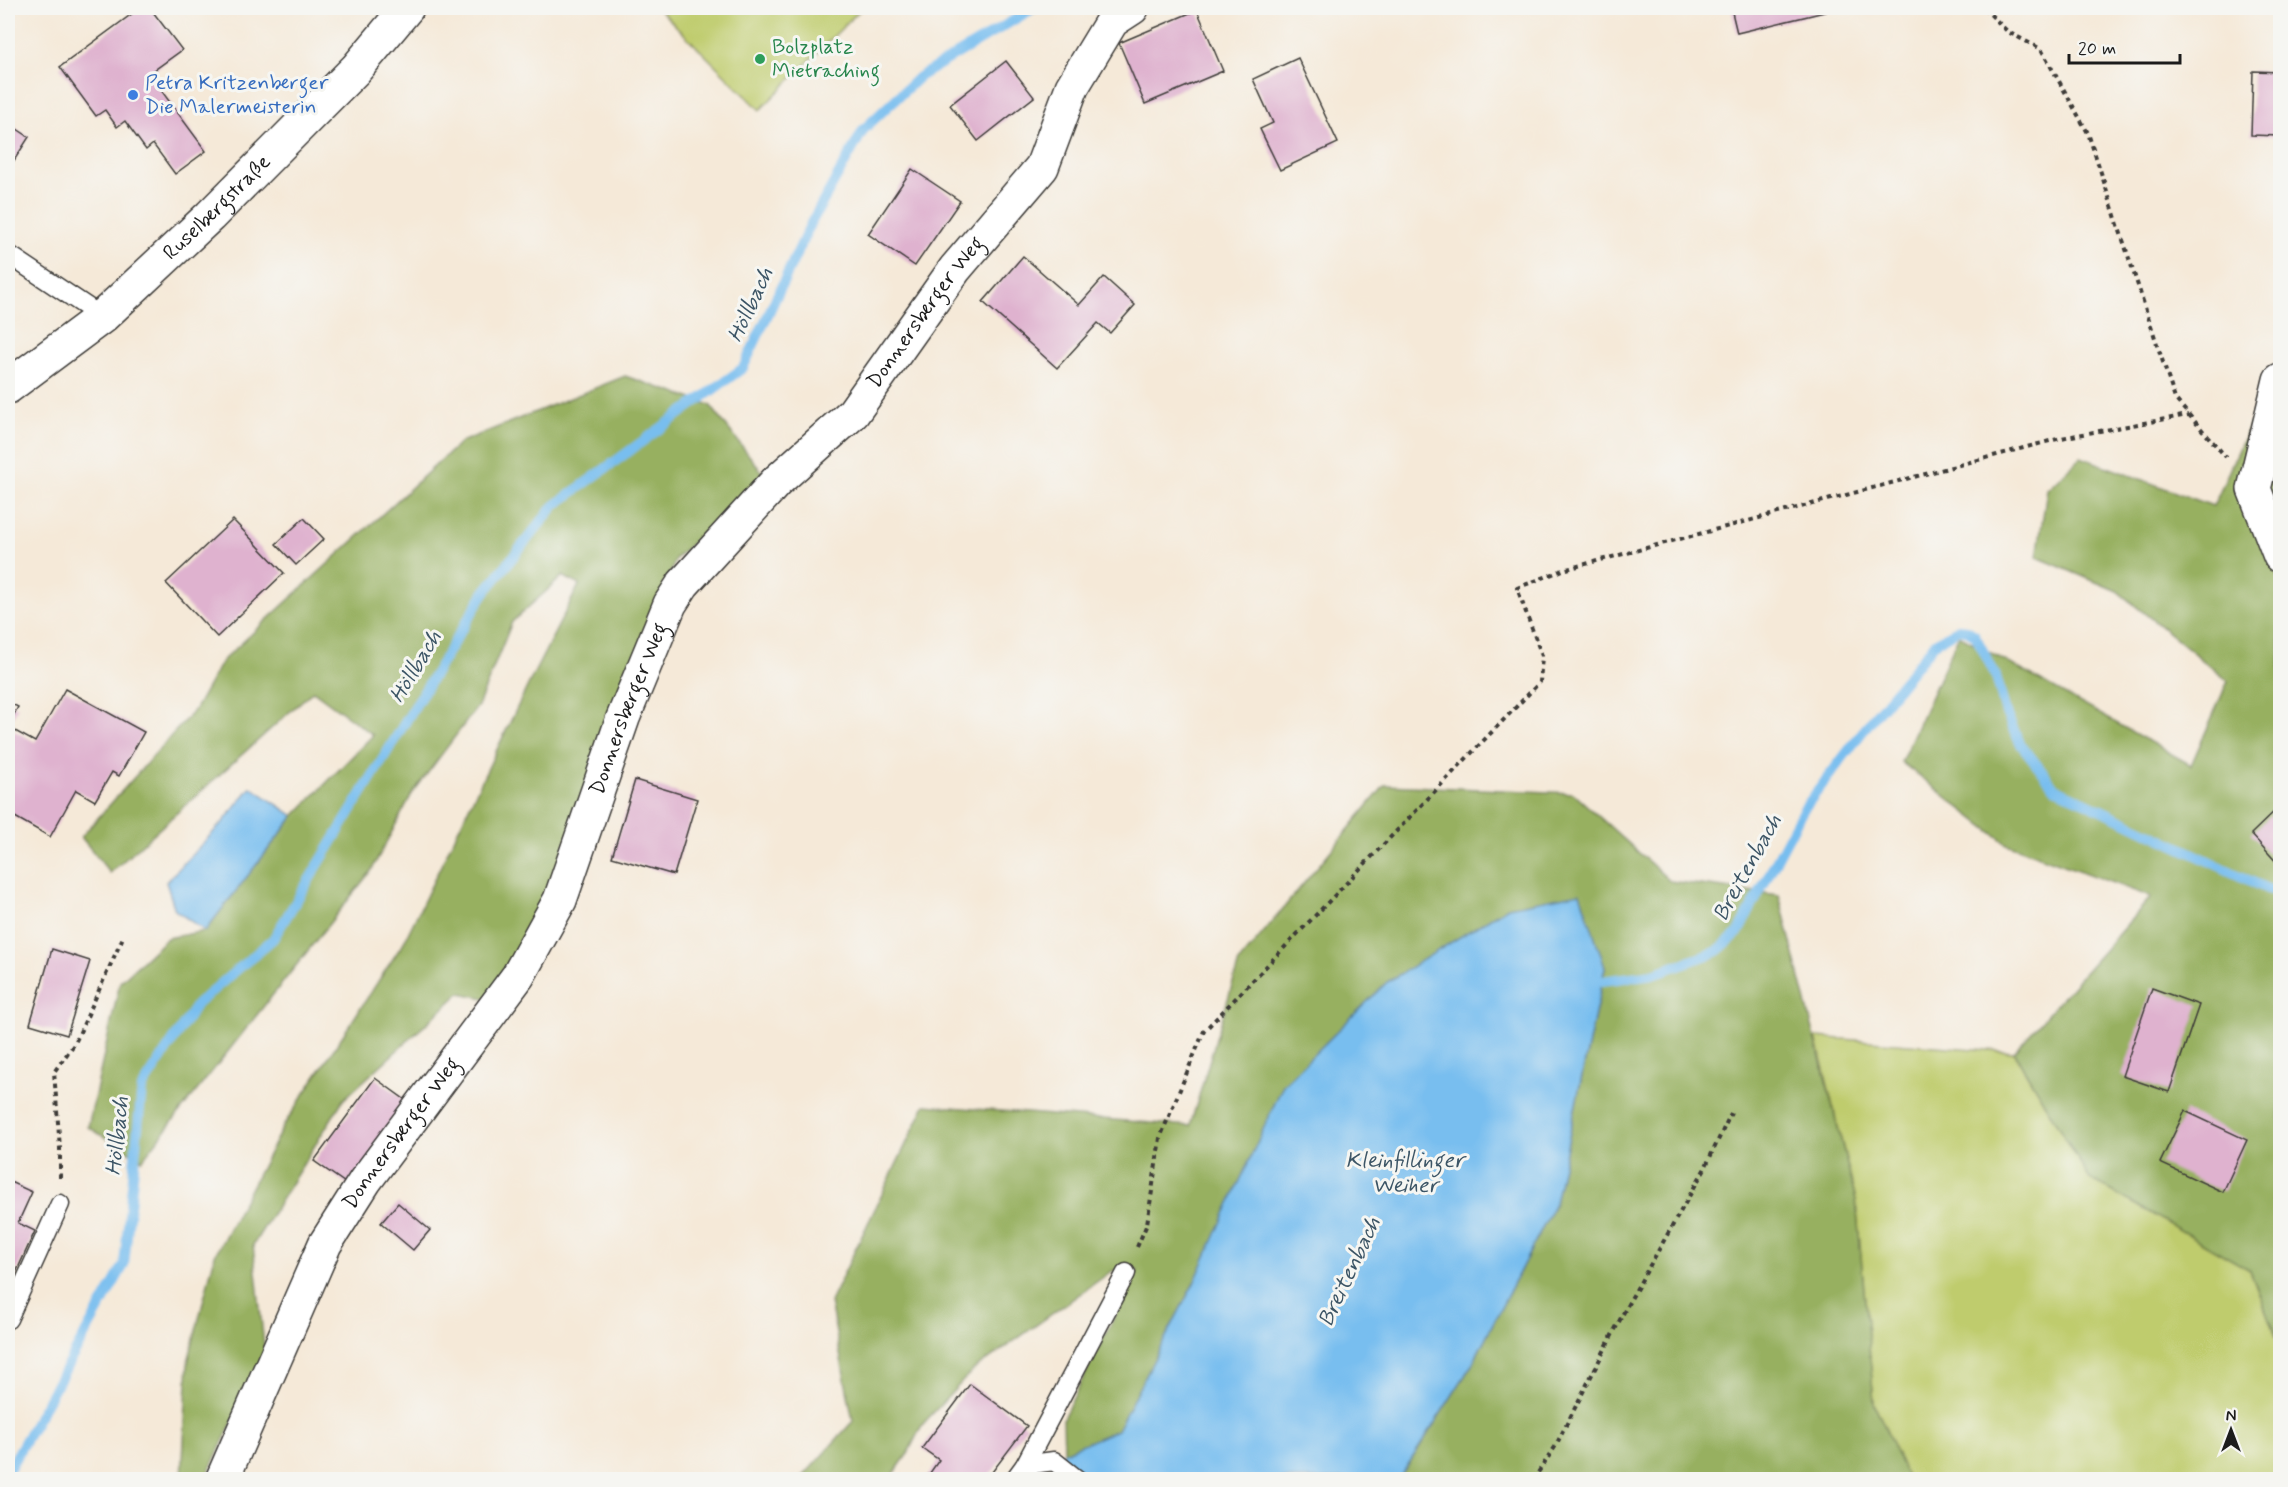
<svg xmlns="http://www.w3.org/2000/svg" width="2288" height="1487" viewBox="0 0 2288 1487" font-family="Mynerve,sans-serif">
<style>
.green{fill:#bfcc6d;stroke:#6e7444;stroke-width:1.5}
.forest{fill:#97b060;stroke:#5a663e;stroke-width:1.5}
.water{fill:#78beef;stroke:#4a6d86;stroke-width:1.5}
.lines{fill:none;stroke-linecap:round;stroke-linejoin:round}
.stream{stroke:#78beef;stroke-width:10}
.building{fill:#dfb2cf}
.service-casing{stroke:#3d3b38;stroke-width:21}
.minor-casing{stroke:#3d3b38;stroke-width:36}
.secondary-casing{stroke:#3d3b38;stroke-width:36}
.path{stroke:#3d3b38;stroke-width:4;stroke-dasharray:4.5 4.5;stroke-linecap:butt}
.service{stroke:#fff;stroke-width:18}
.minor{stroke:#fff;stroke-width:33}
.secondary{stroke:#fff;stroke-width:33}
.leisure-dot{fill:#2e9e5b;stroke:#f6f6f2;stroke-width:2}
.shop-dot{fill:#3f7fe0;stroke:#f6f6f2;stroke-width:2}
.labels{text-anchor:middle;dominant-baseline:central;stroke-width:6;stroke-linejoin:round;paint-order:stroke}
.leisure-label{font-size:21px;fill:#27864d;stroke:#f6f6f2;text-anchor:start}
.shop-label{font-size:21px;fill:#366cbe;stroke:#f6f6f2;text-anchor:start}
.street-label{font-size:21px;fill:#1c1c1c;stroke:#f6f6f2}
.water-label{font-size:22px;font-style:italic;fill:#3c5566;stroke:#f6f6f2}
</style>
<rect width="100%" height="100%" fill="#f6f6f2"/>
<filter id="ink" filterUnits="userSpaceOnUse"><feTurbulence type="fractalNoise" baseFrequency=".0167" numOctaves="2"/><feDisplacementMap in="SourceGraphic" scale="12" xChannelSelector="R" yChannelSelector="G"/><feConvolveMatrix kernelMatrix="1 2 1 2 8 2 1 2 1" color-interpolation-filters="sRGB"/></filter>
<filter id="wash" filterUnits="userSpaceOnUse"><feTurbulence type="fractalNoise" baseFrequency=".008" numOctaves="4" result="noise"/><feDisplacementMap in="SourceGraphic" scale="24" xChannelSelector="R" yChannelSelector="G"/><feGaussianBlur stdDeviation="1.35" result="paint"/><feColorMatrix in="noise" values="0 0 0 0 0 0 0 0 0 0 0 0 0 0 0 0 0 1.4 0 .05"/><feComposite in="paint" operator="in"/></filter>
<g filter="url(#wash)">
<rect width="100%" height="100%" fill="#f5e9d8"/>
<!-- green -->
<g class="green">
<path d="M658 8H862L760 110Z"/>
<path d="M1816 1037 2014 1052 2089 1178 2250 1270 2280 1347V1479H1908L1874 1403 1856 1200Z"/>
</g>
<!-- forest -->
<g class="forest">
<path d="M625 376 710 405 765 476 676 558 545 916 499 1001 460 993 343 1100 253 1245 265 1354 205 1479H182L188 1362 215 1255 284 1125 404 942 528 685 579 585 563 576 512 622 478 706 412 794 371 871 142 1160 88 1127 120 982 167 938 205 931 294 816 373 735 313 691 110 873 81 837 195 709 222 661 461 442Z"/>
<path d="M2250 425 2280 436V1347L2250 1270 2089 1178 2014 1052 2151 897 2007 844 1901 762 1959 635 2191 765 2228 681 2117 591 2037 557 2047 489 2081 457 2213 506Z"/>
<path d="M1385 785 1573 793 1670 881 1779 895 1856 1200 1874 1403 1908 1479H1399L1471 1366 1555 1203 1605 967 1194 1283 1117 1431 1064 1452 1063 1418 1138 1270 1112 1271 972 1371 922 1425 907 1455 890 1479 800 1480 853 1421 830 1302 925 1105 1190 1126 1239 962Z"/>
</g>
<!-- water -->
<g class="water">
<path d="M251 787 294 816 205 931 175 910 166 882 224 821Z"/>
<path d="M1580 893 1605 967 1555 1203 1471 1366 1399 1479 1042 1480 1064 1452 1117 1430 1194 1283 1283 1085 1387 982 1508 907Z"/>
</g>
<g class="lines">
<!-- stream -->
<g class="stream">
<path d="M1591 986 1602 981 1653 974 1716 952 1738 933 1803 810 1870 722 1935 643 1958 629 1967 630 1975 635 1996 676 2006 713 2020 743 2055 788 2280 895"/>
<path d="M8 1471 124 1265 142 1088 197 1004 273 939 484 593 554 506 743 368 811 223 864 129 919 77 1034 8"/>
</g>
</g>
<g id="blocks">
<!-- building -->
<g class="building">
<path d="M140 8H150L182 50 149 74 206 151 175 174 153 144 146 150 125 121 117 127 105 110 96 116 60 67Z"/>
<path d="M1731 8H1833V10L1737 33Z"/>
<path d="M1197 10 1223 71 1145 104 1119 43Z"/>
<path d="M1298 58 1338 143 1280 170 1260 129 1273 123 1253 79Z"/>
<path d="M1006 61 1034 97 978 141 950 105Z"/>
<path d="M2253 71 2280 72V136L2251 135Z"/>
<path d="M8 123 29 137 8 170Z"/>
<path d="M912 169 960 201 915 266 868 234Z"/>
<path d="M1023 256 1079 305 1104 277 1135 305 1110 333 1098 323 1057 368 983 302Z"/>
<path d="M304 518 324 539 296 565 276 544Z"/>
<path d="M233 520 284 573 217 637 166 583Z"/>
<path d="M65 689 144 732 119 776 112 772 95 801 76 790 50 837 8 813V727L35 742Z"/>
<path d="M8 702 18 707 8 725Z"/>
<path d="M635 780 697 799 674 875 612 857Z"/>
<path d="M2280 806V866L2251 834Z"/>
<path d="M52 949 90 961 67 1035 30 1024Z"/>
<path d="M2152 988 2199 1005 2169 1092 2122 1076Z"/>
<path d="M375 1078 411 1104 351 1187 314 1161Z"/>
<path d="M2185 1111 2247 1140 2223 1192 2160 1163Z"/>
<path d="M8 1181 32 1192 18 1223 35 1231 8 1290Z"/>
<path d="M398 1203 430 1230 413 1250 381 1223Z"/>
<path d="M970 1384 1027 1426 986 1480H925L939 1460 922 1448Z"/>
</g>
</g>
</g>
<g filter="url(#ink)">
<use href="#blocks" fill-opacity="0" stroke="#3d3b38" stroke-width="1.5"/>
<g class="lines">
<defs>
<g id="service">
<path d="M8 254 102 317"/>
<path d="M8 1319 60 1204"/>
<path d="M1025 1465 1054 1461 1078 1480"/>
<path d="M1014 1480 1025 1465 1126 1273"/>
</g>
<g id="minor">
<path d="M2280 380 2254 489 2280 556"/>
<path id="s1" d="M222 1480 325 1244 365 1181 518 976 560 900 623 718 670 604 683 584 776 482 853 413 955 269 1042 167 1072 87 1112 21 1132 8"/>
</g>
<g id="secondary">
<path id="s2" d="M8 387 102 317 210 216 356 69 407 8"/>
</g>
</defs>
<!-- service casing -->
<use href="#service" class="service-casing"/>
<!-- minor casing -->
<use href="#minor" class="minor-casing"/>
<!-- secondary casing -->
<use href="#secondary" class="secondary-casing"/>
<!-- path -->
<g class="path">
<path d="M1984 8 2008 32 2041 49 2088 133 2175 399 2226 457"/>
<path d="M60 1178V1148L54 1072 75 1043 124 935"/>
<path d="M1137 1247 1147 1224 1160 1138 1204 1031 1540 682 1542 656 1517 588 1563 570 2061 438 2188 415"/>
<path d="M1533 1480 1555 1447 1628 1304 1704 1170 1731 1113"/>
</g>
<!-- service -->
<use href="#service" class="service"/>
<!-- minor -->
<use href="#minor" class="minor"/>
<!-- secondary -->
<use href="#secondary" class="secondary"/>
</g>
</g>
<!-- markers -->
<circle class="leisure-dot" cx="760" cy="59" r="6"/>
<circle class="shop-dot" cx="133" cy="95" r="6"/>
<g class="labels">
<!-- leisure labels -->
<g class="leisure-label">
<text x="772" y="47">Bolzplatz<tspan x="772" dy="24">Mietraching</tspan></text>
</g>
<!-- shop labels -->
<g class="shop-label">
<text x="145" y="83">Petra Kritzenberger<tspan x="145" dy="24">Die Malermeisterin</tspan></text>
</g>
<!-- street labels -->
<g class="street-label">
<text stroke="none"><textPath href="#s2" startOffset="276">Ruselbergstraße</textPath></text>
<text stroke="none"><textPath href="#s1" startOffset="1380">Donnersberger Weg</textPath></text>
<text stroke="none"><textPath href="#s1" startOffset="878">Donnersberger Weg</textPath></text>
<text stroke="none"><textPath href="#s1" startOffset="392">Donnersberger Weg</textPath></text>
</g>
<!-- water labels -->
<g class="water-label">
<text transform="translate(751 305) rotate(-65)">Höllbach</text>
<text transform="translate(416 667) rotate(-59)">Höllbach</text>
<text transform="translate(1748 868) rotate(-61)">Breitenbach</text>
<text transform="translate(118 1136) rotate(-84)">Höllbach</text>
<text x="1405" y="1161">Kleinfillinger<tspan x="1405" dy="25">Weiher</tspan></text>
<text transform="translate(1350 1272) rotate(-65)">Breitenbach</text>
</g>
</g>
<!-- margin -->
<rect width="2288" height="1487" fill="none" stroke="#f6f6f2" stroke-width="30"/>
<!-- north arrow -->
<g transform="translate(2231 1430)" stroke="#f6f6f2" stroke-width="4.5" paint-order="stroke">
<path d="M0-4.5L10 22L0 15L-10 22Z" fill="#1c1c1c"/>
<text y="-9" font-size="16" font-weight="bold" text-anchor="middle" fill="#1c1c1c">N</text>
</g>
<!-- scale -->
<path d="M2069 54v9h111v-9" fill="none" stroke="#1c1c1c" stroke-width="3"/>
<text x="2078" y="54" font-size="18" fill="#1c1c1c" stroke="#f6f6f2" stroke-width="4.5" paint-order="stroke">20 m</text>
</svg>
